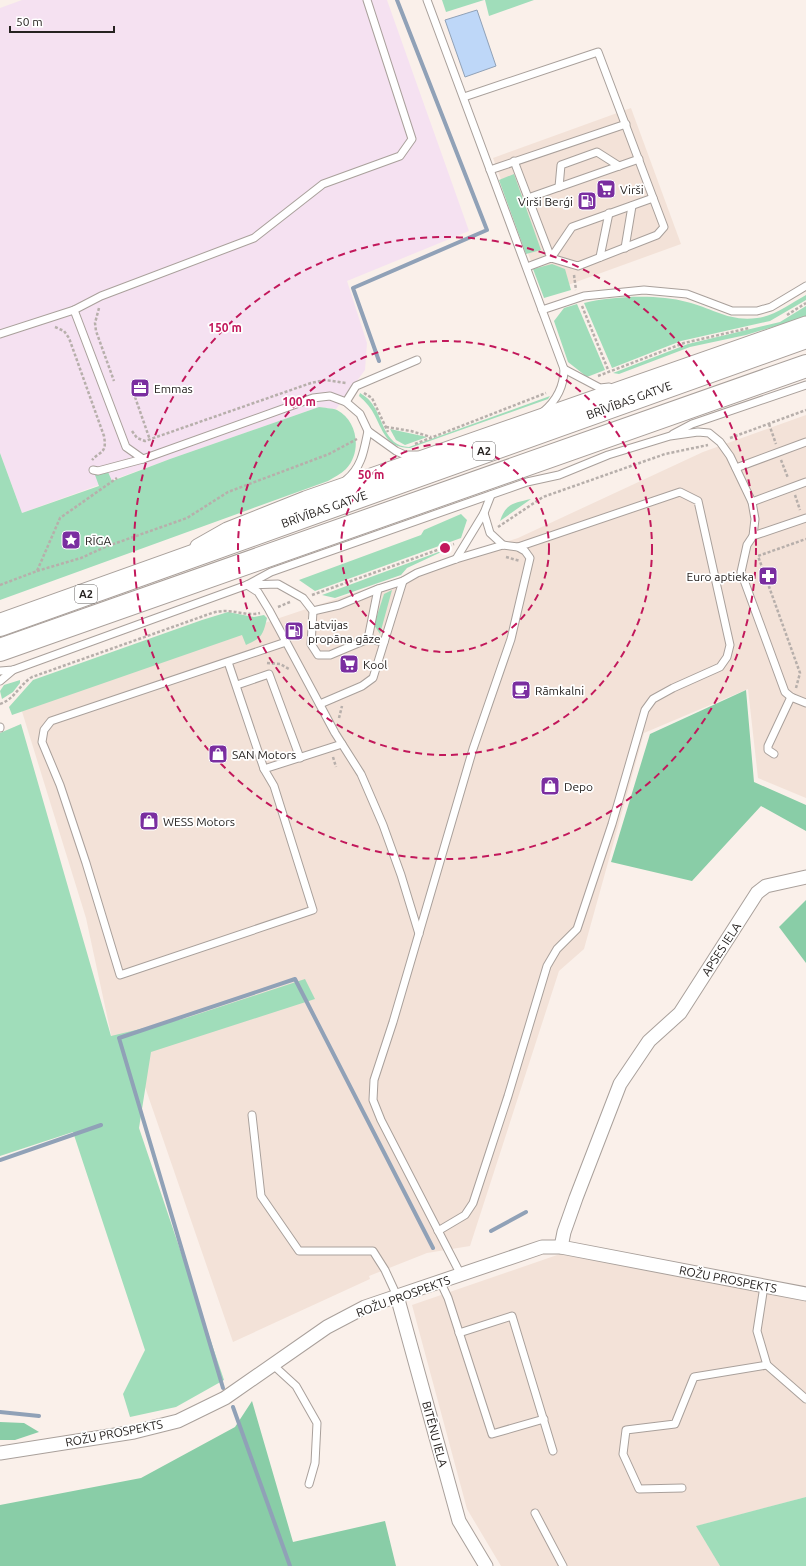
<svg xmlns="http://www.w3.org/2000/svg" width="806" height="1566" viewBox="0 0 806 1566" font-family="Ubuntu,sans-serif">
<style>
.built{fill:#f3e2d8}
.industrial{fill:#f5e1f1}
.green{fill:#a0ddba}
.forest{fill:#89cda7}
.water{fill:#bed7f8;stroke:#90a1b7}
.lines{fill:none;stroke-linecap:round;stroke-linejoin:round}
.stream{stroke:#90a1b7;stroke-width:4}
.service-casing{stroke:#a9a09b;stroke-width:9}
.minor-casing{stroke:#a9a09b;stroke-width:15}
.trunk-casing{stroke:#a9a09b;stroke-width:24}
.path{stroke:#b7afab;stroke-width:2.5;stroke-dasharray:3 2;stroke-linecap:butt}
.service{stroke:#fff;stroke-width:7}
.minor{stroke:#fff;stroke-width:13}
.trunk{stroke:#fff;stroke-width:22}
.ring{fill:none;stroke:#c2185b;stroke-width:2;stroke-dasharray:7 5}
.labels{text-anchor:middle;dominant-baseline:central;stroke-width:3.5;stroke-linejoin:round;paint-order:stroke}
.shield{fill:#fff;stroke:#676463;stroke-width:1}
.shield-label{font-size:11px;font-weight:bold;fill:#262220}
.poi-label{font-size:12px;fill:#262220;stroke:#fff;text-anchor:start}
.street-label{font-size:12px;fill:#262220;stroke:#fff}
.centre{fill:#c2185b;stroke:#fff;stroke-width:2}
.ring-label{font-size:12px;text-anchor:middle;font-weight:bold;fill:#c2185b;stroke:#fff;stroke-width:3.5;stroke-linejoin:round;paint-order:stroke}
</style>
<rect width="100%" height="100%" fill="#faf0ea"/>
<!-- built -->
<g class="built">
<path d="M631 108 681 244 543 294 493 158Z"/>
<path d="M806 415V798L758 778 748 689 644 733 584 949 559 971 470 1246 427 1253 369 1276 370 1279 233 1342 144 1084 112 1039 86 918 20 705 518 538 703 452Z"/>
<path d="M560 1254 806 1301V1497L697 1526 720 1566H501L467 1509 412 1305Z"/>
</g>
<!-- industrial -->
<path class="industrial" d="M22 0H387L469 231 347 281 367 343 365 370 336 409 319 407 170 459 22 513 0 453V8Z"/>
<!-- green -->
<g class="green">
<path d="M442 0H484L446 12Z"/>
<path d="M485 0H534L489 16Z"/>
<path d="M514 174 541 250 526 254 499 180Z"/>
<path d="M552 264 565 269 571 290 544 298 533 269Z"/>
<path d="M806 295V300L770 321 681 341 612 368 584 303C614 296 657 294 687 302 712 308 729 322 757 318 775 316 791 303 806 295Z"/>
<path d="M577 304 605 370 587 377 568 362 554 321 564 308Z"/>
<path d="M806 306V317L746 335 690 347 619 374 613 373 688 344 780 322Z"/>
<path d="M360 393C363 395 368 398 370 401 384 417 383 446 409 447L550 396 548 399 410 448C388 448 384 434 375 416 371 408 366 402 359 396Z"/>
<path d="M319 407C324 408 332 408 337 410 358 421 362 452 346 469 341 474 334 477 328 481L0 600V453L22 513 99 486 95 475 108 472 112 481 170 459Z"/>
<path d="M390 429 427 437 405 445 396 440Z"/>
<path d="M531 499 500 521C506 503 514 503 531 499Z"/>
<path d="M461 514 467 520 461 538 315 591 299 580 421 535 424 530Z"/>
<path d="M452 547 407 568 401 575 335 598 322 595Z"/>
<path d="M392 590 380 634 374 625 384 594Z"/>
<path d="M228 612 254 617 264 615 267 618C263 635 262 638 246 645L242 635 12 715 9 707 33 680 202 620Z"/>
<path d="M20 680V683L13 692 2 699 0 691 4 685Z"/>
<path d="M21 724 111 1036 186 1018 305 979 315 999 151 1052 139 1128 224 1380 176 1407 130 1417 123 1394 145 1350 73 1132 0 1156V733Z"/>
<path d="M806 1497V1566H720L696 1526Z"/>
</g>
<!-- forest -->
<g class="forest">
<path d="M746 690 754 782 806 805V831L761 806 692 881 611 862 650 734Z"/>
<path d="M806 900V963L779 927Z"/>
<path d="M252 1401 293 1542 385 1521 396 1566H0V1505L141 1478 235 1427Z"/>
<path d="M0 1422 24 1423 39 1432 15 1440H0Z"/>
</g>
<!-- water -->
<path class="water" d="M477 10 496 66 465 77 445 20Z"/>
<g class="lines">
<!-- stream -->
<g class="stream">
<path d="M379 361 353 288 487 230 397 0"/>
<path d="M0 1160 101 1125"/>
<path d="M491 1231 526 1212"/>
<path d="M223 1388 119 1038 295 979 433 1248"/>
<path d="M233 1407 290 1566"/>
<path d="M0 1412 39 1416"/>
</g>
<defs>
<g id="service">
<path d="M427 0 564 369C564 387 556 401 543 412"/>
<path d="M464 97 598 52 664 227 657 235 578 266 551 258 527 267"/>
<path d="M514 161 551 258"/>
<path d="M490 170 626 124"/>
<path d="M559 187 561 165 597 152 619 166"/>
<path d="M528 198 639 159"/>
<path d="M625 248 632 206"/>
<path d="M600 257 609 213"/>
<path d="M551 258 572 227 653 198"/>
<path d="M74 310 126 447 143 459 313 398 330 396 346 402 360 414 368 431 396 451 405 455H417"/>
<path d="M542 310 584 296 644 290 687 294 732 311H757L771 307 806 286"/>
<path d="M0 334 74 310 101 296 254 238 323 184 400 156 412 139 367 0"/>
<path d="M564 369 600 388 609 387"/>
<path d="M346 402 356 386 417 360"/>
<path d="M673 434 692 424 806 385"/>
<path d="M736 468 806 442"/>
<path d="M93 470 98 471 143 459"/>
<path d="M346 480C362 467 364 450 368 431"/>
<path d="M752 502 806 482"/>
<path d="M484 513 490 533 503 545"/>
<path d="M753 536 806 518"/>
<path d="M456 559 484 513 491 495"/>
<path d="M247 585 258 592 269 610 335 733 361 774 383 825 401 875 419 934"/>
<path d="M249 585 278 584 303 598 313 611 311 644 318 655H330L368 639 384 642"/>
<path d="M313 611 339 605 378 589"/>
<path d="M368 639 378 589 403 581 417 573 456 559 503 545 518 547 525 551 530 558 511 639 473 749 393 1022 374 1080 373 1100 381 1120 461 1275"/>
<path d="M286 642 51 721 44 730 42 742 60 785 86 863 120 975 313 910 274 786 264 769 342 744"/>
<path d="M228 662 264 769"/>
<path d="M0 671 13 670 247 585 271 572 527 482 559 475 608 455 670 436 698 432 709 433 720 442 730 456 752 502 755 519 753 536 747 545 741 572 785 692 791 697 806 703"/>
<path d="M0 681 13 670"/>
<path d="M237 685 269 674 300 758"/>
<path d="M320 704 362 686 373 678 403 581"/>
<path d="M0 727V728"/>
<path d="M774 754 768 750V746L791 697"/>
<path d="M252 1115 261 1196 299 1251H373L385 1270 397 1296"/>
<path d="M438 1231 465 1215 473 1203 508 1096 547 966 557 949 577 929 612 824 645 710 653 699 673 688 720 667 727 657 730 645 698 501 680 492 518 547"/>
<path d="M440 1281 448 1298 492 1434 544 1419"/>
<path d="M764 1286 757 1331 767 1365 806 1399"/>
<path d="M459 1333 512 1316 553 1451"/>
<path d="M272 1364 296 1386 317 1423 315 1463 309 1484"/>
<path d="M682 1488 639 1489 623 1454 626 1430 675 1424 694 1377 767 1365"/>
<path d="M535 1513 563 1566"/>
</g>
<g id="minor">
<path d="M197 546 227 529 305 498 806 323"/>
<path d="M561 1247 564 1232 576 1198 620 1084 649 1041 680 1013 757 893 766 886 806 877"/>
<path d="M397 1296 459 1521 486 1566"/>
<path d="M0 1453 134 1432 178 1421 225 1398 327 1327 365 1307 542 1247H561L806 1294"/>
</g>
<g id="trunk">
<path d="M0 625 806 337"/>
<path d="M0 650 806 366"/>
</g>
</defs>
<!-- service casing -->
<use href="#service" class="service-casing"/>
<!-- minor casing -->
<use href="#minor" class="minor-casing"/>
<!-- trunk casing -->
<use href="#trunk" class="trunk-casing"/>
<!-- path -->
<g class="path">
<path d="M574 275 576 290"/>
<path d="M582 306 609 372"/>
<path d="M99 308 95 323 96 331 114 381"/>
<path d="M787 315 806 303"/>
<path d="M55 327 64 331 69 338 104 436C107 454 101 450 92 460"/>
<path d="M598 376 684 343 749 328"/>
<path d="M364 393 372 398 388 432"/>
<path d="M135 397 150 440"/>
<path d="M769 424 776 444"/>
<path d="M386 427 411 431 431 437"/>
<path d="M132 431 137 438 145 441 311 383 325 380 346 383"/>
<path d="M730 438 806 410"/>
<path d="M415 444 546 393"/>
<path d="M781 460 788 478"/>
<path d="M795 495 800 510"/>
<path d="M498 527 543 497 665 454 708 445"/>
<path d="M506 557 520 561"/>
<path d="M37 571 81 558 105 547 187 518 228 492 329 454 357 439"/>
<path d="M0 585 37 571 60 518 117 478"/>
<path d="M312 595 454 544"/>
<path d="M278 607 290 602"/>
<path d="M267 663 280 664 289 669"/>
<path d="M796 688 800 673 758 556 806 539"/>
<path d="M0 704C15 699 19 685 32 677L212 613C232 607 244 617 260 613"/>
<path d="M339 718 342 706"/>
<path d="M333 757 336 767"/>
</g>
<!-- service -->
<use href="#service" class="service"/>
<!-- minor -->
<use href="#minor" class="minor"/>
<!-- trunk -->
<use href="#trunk" class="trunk"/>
</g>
<!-- distance rings -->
<g class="ring">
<circle cx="445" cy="548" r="104"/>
<circle cx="445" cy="548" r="207"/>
<circle cx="445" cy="548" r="311"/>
</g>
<!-- icons -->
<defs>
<symbol id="supermarket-square" viewBox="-11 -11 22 22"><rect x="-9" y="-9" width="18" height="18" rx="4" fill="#7a2ea0" stroke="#fff"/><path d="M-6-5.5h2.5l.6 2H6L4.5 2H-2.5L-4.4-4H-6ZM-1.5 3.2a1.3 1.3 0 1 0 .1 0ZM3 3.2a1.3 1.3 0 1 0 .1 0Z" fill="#fff"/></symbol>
<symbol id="fuel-square" viewBox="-11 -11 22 22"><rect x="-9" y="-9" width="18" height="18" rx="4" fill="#7a2ea0" stroke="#fff"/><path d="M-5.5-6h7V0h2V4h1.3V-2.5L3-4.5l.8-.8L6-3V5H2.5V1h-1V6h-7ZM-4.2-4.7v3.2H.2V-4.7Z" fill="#fff"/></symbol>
<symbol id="office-square" viewBox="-11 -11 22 22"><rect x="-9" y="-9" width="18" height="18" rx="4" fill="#7a2ea0" stroke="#fff"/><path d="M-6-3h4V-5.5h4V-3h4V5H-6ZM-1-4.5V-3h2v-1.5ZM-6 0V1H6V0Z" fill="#fff"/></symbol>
<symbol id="sight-square" viewBox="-11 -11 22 22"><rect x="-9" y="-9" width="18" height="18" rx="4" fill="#7a2ea0" stroke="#fff"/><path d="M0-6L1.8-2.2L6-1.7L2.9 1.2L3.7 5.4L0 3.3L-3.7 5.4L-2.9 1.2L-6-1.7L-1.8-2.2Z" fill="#fff"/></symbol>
<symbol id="pharmacy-square" viewBox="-11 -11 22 22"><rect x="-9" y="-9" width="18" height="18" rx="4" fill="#7a2ea0" stroke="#fff"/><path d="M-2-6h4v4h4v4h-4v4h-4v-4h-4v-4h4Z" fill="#fff"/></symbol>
<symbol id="cafe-square" viewBox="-11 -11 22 22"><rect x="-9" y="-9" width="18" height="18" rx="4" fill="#7a2ea0" stroke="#fff"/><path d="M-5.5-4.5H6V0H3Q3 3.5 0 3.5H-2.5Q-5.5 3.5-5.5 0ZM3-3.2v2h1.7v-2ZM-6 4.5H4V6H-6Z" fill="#fff"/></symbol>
<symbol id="shop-square" viewBox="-11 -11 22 22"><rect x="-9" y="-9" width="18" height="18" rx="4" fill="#7a2ea0" stroke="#fff"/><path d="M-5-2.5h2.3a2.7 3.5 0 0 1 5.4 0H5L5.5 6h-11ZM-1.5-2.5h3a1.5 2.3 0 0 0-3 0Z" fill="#fff"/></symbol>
</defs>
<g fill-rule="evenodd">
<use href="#supermarket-square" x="595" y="178" width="22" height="22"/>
<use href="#fuel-square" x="576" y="190" width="22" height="22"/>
<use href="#office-square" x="129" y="377" width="22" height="22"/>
<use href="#sight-square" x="60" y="529" width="22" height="22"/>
<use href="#pharmacy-square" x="757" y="565" width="22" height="22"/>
<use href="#fuel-square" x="283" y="620" width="22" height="22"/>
<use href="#supermarket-square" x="338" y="653" width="22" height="22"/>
<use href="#cafe-square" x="510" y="679" width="22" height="22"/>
<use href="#shop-square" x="207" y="743" width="22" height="22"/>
<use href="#shop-square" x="539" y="775" width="22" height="22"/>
<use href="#shop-square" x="138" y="810" width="22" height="22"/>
</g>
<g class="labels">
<!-- shield labels -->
<g class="shield">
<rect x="473" y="442" width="22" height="18" rx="3"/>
<rect x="75" y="585" width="22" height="18" rx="3"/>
</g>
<g class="shield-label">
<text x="484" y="451">A2</text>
<text x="86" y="594">A2</text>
</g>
<!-- poi labels -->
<g class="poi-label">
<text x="620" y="189">Virši</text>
<text x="573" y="201" text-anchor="end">Virši Berģi</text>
<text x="154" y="388">Emmas</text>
<text x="85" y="540">RĪGA</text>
<text x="754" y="576" text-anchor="end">Euro aptieka</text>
<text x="308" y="624">Latvijas<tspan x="308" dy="14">propāna gāze</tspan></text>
<text x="363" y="664">Kool</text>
<text x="535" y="690">Rāmkalni</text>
<text x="232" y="754">SAN Motors</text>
<text x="564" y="786">Depo</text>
<text x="163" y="821">WESS Motors</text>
</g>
<!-- street labels -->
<g class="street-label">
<text transform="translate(629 400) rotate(-20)">BRĪVĪBAS GATVE</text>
<text transform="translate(324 509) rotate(-19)">BRĪVĪBAS GATVE</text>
<text transform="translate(721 949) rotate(-57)">APSES IELA</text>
<text transform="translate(728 1279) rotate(11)">ROŽU PROSPEKTS</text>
<text transform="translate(403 1296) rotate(-20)">ROŽU PROSPEKTS</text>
<text transform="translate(114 1433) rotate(-11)">ROŽU PROSPEKTS</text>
<text transform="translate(435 1434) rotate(75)">BITĒNU IELA</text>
</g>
</g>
<circle cx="445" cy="548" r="6" class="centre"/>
<g class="ring-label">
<text x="225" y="332">150 m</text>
<text x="299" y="406">100 m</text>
<text x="371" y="479">50 m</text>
</g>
<!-- scale -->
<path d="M10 26v6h104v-6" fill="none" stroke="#262220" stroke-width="2"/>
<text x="16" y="26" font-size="12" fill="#262220" stroke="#ffffff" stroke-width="3" paint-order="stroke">50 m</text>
</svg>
